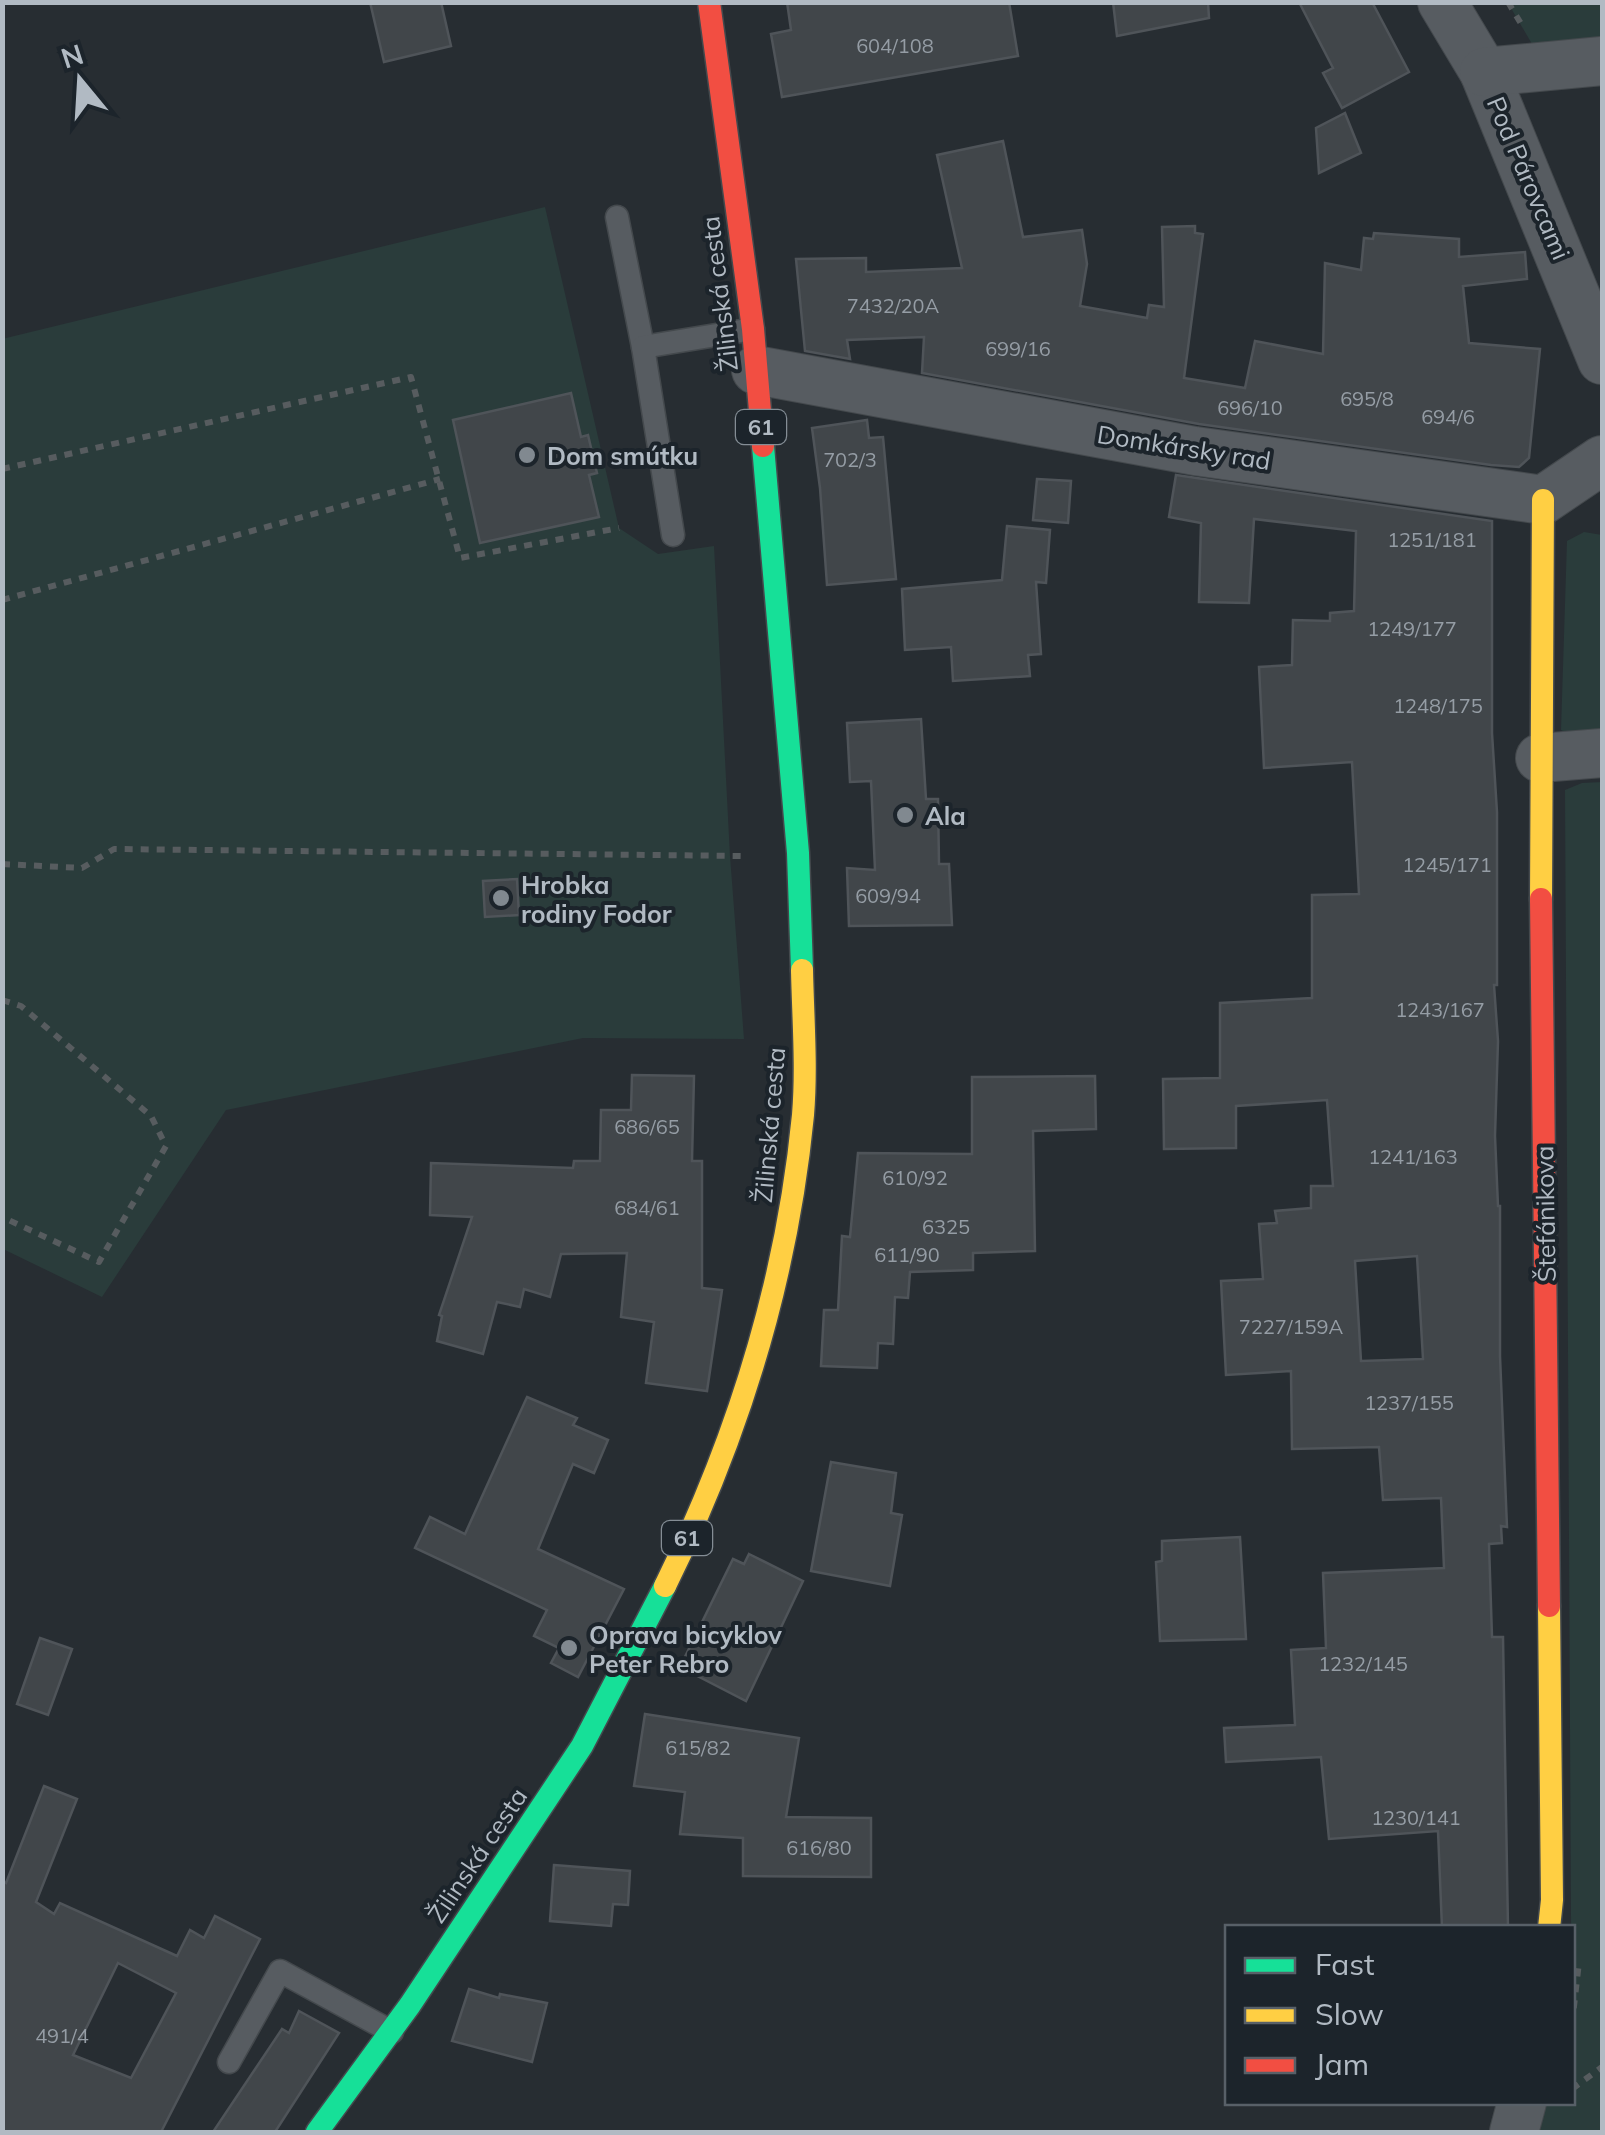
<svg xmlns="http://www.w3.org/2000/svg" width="1605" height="2135" viewBox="0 0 1605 2135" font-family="Mulish,sans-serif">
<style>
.green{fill:#2a3c3b}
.building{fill:#41464a;stroke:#4f5459;stroke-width:2.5;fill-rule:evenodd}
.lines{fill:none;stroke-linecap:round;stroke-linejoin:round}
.lane-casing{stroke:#44494d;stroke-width:25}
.street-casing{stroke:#44494d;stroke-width:50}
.fast-casing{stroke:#44494d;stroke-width:25}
.slow-casing{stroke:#44494d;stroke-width:25}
.jam-casing{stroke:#44494d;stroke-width:25}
.path{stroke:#575c5f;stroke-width:6;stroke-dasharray:8 8;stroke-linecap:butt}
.lane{stroke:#575c61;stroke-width:22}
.street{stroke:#575c61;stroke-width:48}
.fast{stroke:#16e098;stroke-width:22}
.slow{stroke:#ffcf43;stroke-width:22}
.jam{stroke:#f24e42;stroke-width:22}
.poi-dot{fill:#818990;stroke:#1c242b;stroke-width:4}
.labels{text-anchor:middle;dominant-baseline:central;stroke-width:8;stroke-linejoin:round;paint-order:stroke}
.number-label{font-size:20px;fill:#959da5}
.shield{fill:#1c242b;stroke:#848d95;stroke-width:2.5}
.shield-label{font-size:22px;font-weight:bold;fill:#b1bac3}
.street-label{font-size:25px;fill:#b1bac3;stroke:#1c242b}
.poi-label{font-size:25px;font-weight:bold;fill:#b1bac3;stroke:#1c242b;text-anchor:start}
</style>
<rect width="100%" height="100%" fill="#272d32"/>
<!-- green -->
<g class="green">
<path d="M1508 3H1602V37L1532 44Z"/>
<path d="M545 207 619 528 658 554 714 546 730 856 744 1039 583 1038 226 1110 102 1297 3 1249 2 339Z"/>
<path d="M1584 532 1602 535V730L1569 734 1561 730 1567 541Z"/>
<path d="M1602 782V2132H1535L1543 2103 1572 2102 1565 790 1582 783Z"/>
</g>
<!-- building -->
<g class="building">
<path d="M370 2H441L451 46 384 62Z"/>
<path d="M787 2H1009L1018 56 782 97 771 34 791 30Z"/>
<path d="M1113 2H1208L1209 18 1117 36Z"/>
<path d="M1299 2H1372L1409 72 1342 108 1323 73 1333 68Z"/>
<path d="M1345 113 1361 153 1319 173 1316 128Z"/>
<path d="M1003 141 1023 237 1082 230 1087 264 1080 306 1147 318 1149 305 1164 307 1162 227 1195 226V233L1203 234 1184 378 1245 388 1255 341 1323 354 1325 263 1361 270 1364 238 1373 239 1374 233 1459 239V257L1525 252 1527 279 1463 286 1469 343 1540 349 1529 458 1519 467 1491 465 1199 424 922 373 924 337 847 340 850 359 805 351 796 259 866 258V272L962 268 937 155Z"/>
<path d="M571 393 581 437 588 435 597 473 589 475 599 517 480 543 453 420Z"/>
<path d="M867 420 869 438 883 437 896 579 827 585 820 488 812 428Z"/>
<path d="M1176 475 1492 521V733L1497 812V985H1494L1498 1041 1495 1136 1498 1206H1500V1356L1507 1527 1501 1526 1502 1543 1489 1544 1492 1637H1503L1508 1928H1442L1438 1831 1329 1839 1321 1757 1226 1762 1224 1728 1295 1725 1291 1650 1326 1648 1323 1573 1444 1568 1441 1498 1383 1500 1379 1447 1292 1449 1291 1371 1226 1375 1221 1281 1263 1279 1259 1224 1277 1223 1275 1211 1311 1208V1186H1333L1327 1100 1236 1106V1148L1164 1149 1163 1079 1220 1078V1003L1312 998V895L1359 894 1352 762 1264 768 1259 667 1292 665 1293 620 1330 621V613L1354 611 1356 531 1254 519 1249 603 1199 602 1201 523 1169 517ZM1417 1256 1423 1359 1361 1361 1355 1261Z"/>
<path d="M1037 479 1071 481 1068 523 1033 520Z"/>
<path d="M1007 526 1050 530 1046 583 1036 582 1041 654 1028 655 1030 676 953 681 951 647 905 650 902 589 1002 580Z"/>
<path d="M921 719 926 799H938L939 864H949L952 925 849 926 847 868 875 870 871 781 850 782 847 723Z"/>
<path d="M517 879 519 915 485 917 483 881Z"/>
<path d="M632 1075 694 1076 692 1161H702V1288L722 1290 707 1391 646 1383 654 1322 621 1317 627 1253 561 1254 550 1297 524 1289 520 1307 497 1302 483 1354 437 1341 442 1316 439 1315 472 1217 430 1215 431 1163 573 1168 574 1161H600L601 1110H631Z"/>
<path d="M1095 1076 1096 1129 1033 1131 1035 1251 973 1253V1270L910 1272 908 1298 895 1297 893 1344 878 1343 877 1368 821 1366 824 1310H838L842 1236 850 1237 858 1153 972 1154V1077Z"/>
<path d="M527 1397 577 1418 573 1425 608 1440 594 1473 573 1464 538 1549 624 1589 578 1677 551 1663 559 1648 534 1636 547 1610 415 1548 430 1517 465 1534Z"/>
<path d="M831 1462 896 1473 891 1513 902 1515 890 1586 811 1571Z"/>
<path d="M1240 1537 1246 1639 1160 1641 1156 1562 1162 1561V1541Z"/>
<path d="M749 1554 803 1581 746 1701 680 1667 733 1559 744 1564Z"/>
<path d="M40 1638 72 1649 48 1715 17 1704Z"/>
<path d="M645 1714 799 1738 786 1817 871 1818V1877L743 1876V1838L680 1834 685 1792 634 1786Z"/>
<path d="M44 1786 77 1799 36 1902 54 1914 60 1903 177 1956 190 1930 204 1938 215 1916 260 1939 161 2132H2V1881L6 1883ZM118 1963 176 1993 131 2078 73 2055Z"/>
<path d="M554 1865 630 1871 628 1905 613 1904 611 1926 550 1921Z"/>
<path d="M469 1989 499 1998 500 1994 547 2003 532 2062 452 2041Z"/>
<path d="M299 2011 339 2033 275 2132H213L282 2029 289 2033Z"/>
</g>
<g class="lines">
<defs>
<g id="lane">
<path d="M617 217 643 347"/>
<path d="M673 535 643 347 753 329"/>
<path d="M229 2062 280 1971 392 2032"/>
</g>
<g id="street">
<path d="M1442 2 1484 72 1602 360"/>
<path d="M1484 72 1602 61"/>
<path d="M756 370 1195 451 1543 500 1602 460"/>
<path d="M1540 758 1602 753"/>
<path d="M1514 2132 1522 2102"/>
</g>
<g id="fast">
<path d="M763 446 798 853 802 970"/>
<path d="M317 2132 410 2005 582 1746 665 1586"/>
</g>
<g id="slow">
<path d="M1541 899 1543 500"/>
<path d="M665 1586C738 1438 787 1279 803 1115 807 1067 803 1018 802 970"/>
<path d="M1549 1606 1552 1900 1549 1928"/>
</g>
<g id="jam">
<path d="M709 2 753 329 763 446"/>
<path d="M1541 899 1549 1606"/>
</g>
</defs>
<!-- lane casing -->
<use href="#lane" class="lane-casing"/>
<!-- street casing -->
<use href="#street" class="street-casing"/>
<!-- fast casing -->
<use href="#fast" class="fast-casing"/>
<!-- slow casing -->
<use href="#slow" class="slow-casing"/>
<!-- jam casing -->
<use href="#jam" class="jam-casing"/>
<!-- path -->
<g class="path">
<path d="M1508 2 1523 27"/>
<path d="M2 469 411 377 460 558 619 528"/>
<path d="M2 600 440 479"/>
<path d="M2 864 82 868 114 849 743 856"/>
<path d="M2 1000 21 1006 151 1116 166 1146 99 1262 2 1217"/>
<path d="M1572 2024 1579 1962"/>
<path d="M1572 2089 1602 2067"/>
</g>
<!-- lane -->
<use href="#lane" class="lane"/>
<!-- street -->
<use href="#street" class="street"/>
<!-- fast -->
<use href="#fast" class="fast"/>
<!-- slow -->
<use href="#slow" class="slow"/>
<!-- jam -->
<use href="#jam" class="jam"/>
</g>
<!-- markers -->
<g class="poi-dot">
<circle cx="527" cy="455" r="10"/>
<circle cx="905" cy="815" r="10"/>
<circle cx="501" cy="898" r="10"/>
<circle cx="569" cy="1648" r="10"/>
</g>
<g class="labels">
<!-- number labels -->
<g class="number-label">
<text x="895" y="45">604/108</text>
<text x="893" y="305">7432/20A</text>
<text x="1018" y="348">699/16</text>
<text x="1367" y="398">695/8</text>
<text x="1250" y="407">696/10</text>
<text x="1448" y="416">694/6</text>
<text x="850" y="459">702/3</text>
<text x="1432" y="539">1251/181</text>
<text x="1412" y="628">1249/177</text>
<text x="1438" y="705">1248/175</text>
<text x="1447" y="864">1245/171</text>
<text x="888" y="895">609/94</text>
<text x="1440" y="1009">1243/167</text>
<text x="647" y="1126">686/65</text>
<text x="1413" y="1156">1241/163</text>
<text x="915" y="1177">610/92</text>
<text x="647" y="1207">684/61</text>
<text x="946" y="1226">6325</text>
<text x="907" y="1254">611/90</text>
<text x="1291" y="1326">7227/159A</text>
<text x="1409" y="1402">1237/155</text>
<text x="1363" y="1663">1232/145</text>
<text x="698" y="1747">615/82</text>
<text x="1416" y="1817">1230/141</text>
<text x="819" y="1847">616/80</text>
<text x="62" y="2035">491/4</text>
</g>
<!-- shield labels -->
<g class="shield">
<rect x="736" y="410" width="50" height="34" rx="8"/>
<rect x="662" y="1521" width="50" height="34" rx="8"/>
</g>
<g class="shield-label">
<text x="761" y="427">61</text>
<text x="687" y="1538">61</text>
</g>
<!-- street labels -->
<g class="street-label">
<text transform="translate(1529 178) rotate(67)">Pod Párovcami</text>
<text transform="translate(719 294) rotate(-97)">Žilinská cesta</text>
<text transform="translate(1184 447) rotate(9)">Domkársky rad</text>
<text transform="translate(769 1125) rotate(-85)">Žilinská cesta</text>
<text transform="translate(1545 1214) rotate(-91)">Štefánikova</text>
<text transform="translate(477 1855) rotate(-56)">Žilinská cesta</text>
</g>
<!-- poi labels -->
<g class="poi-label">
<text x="547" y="455">Dom smútku</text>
<text x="925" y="815">Ala</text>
<text x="521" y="884">Hrobka<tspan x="521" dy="29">rodiny Fodor</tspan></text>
<text x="589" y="1634">Oprava bicyklov<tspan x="589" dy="29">Peter Rebro</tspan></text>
</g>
</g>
<!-- border -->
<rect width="1605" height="2135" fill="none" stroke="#b1bac3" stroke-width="10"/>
<!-- legend -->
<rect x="1225" y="1925" width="350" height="180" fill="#1c242b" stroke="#586068" stroke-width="2.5"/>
<rect x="1245" y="1958" width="50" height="15" fill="#16e098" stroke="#586068" stroke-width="2.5"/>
<text x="1315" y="1975" font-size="30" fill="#b1bac3">Fast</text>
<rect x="1245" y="2008" width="50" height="15" fill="#ffcf43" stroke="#586068" stroke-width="2.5"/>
<text x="1315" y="2025" font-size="30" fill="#b1bac3">Slow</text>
<rect x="1245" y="2058" width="50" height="15" fill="#f24e42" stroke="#586068" stroke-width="2.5"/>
<text x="1315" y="2075" font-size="30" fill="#b1bac3">Jam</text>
<!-- north arrow -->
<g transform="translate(80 80) rotate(342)" stroke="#1c242b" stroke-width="8" paint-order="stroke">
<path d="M0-8L18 38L0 25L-18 38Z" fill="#b1bac3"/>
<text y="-15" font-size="28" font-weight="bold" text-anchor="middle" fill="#b1bac3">N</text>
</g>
</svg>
